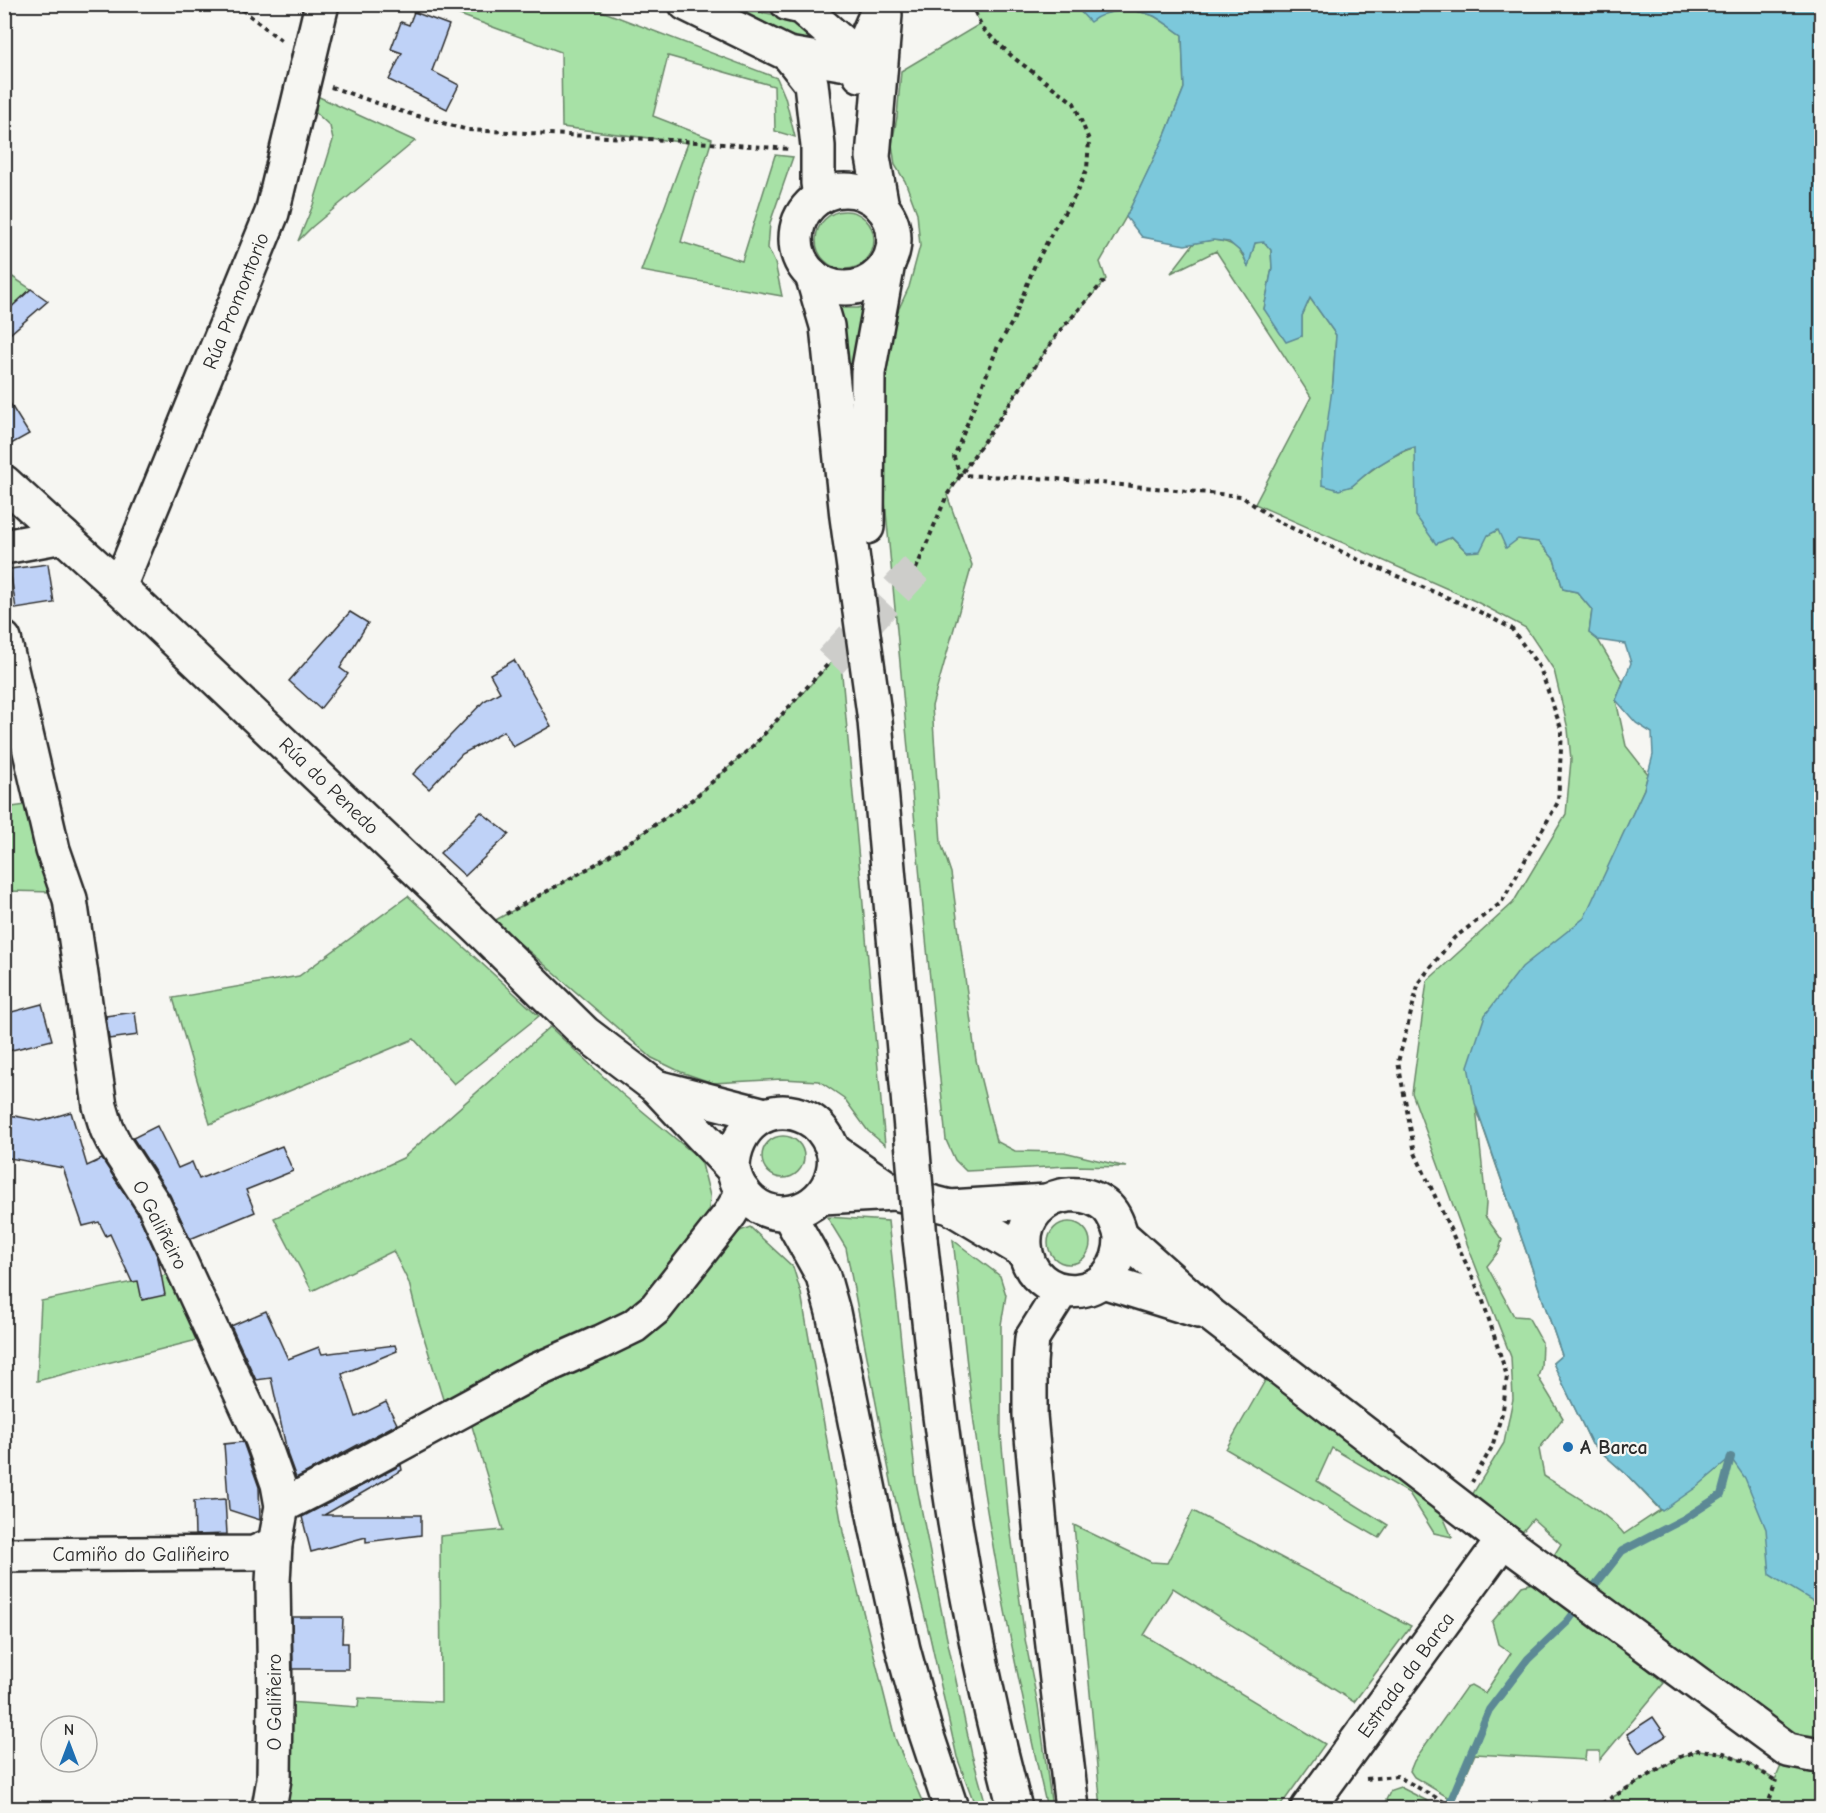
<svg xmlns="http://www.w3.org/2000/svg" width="1826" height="1813" viewBox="0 0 1826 1813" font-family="'Comic Neue',sans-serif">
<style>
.green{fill:#a7e1a6;stroke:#698668;stroke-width:1.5;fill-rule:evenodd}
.water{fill:#7cc8db;stroke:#5c8995;stroke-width:1.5}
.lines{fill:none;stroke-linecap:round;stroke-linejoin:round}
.stream{stroke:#5c8995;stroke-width:8}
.building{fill:#bfd2f7;stroke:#2b2b2b;stroke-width:1.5}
.minor-tunnel{stroke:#cdcdca;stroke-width:33;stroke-dasharray:33 16;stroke-linecap:butt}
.minor-casing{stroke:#2b2b2b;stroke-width:38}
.major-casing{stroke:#2b2b2b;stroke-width:38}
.highway-casing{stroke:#2b2b2b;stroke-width:38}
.path{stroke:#2b2b2b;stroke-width:4;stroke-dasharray:4.5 4.5;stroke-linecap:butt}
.minor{stroke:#f6f6f2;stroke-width:33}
.major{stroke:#f6f6f2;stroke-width:33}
.highway{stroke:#f6f6f2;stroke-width:33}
.major-bridge-casing{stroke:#2b2b2b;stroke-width:38;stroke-linecap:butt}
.major-bridge{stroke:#f6f6f2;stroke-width:33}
.poi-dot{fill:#1f6fb2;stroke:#f6f6f2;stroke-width:2}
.labels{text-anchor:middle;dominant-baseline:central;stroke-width:4.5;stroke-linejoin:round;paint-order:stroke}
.street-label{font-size:20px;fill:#2b2b2b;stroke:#f6f6f2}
.poi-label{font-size:20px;font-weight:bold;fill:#2b2b2b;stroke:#f6f6f2;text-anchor:start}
</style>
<rect width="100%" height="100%" fill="#f6f6f2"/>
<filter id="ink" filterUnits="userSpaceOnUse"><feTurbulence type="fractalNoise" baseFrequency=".0167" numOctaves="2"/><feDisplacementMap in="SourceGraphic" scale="12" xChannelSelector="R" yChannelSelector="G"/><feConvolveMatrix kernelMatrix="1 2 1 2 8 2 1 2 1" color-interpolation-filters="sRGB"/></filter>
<g filter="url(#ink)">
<!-- green -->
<g class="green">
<path d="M433 5H586L777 78 785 97 795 137 775 131 774 86 668 56 653 116 712 139 681 242 742 261 775 155 793 157 770 223 768 248 775 263 782 296 641 271 688 143 562 127 561 52Z"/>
<path d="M971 5H1074L1090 21C1108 8 1133 8 1154 16 1164 21 1173 29 1182 35L1184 88 1166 133 1142 184 1126 217 1100 262 1106 279 1083 306 1058 333 947 495 972 565 932 706 941 843 951 873 976 1060 996 1141 1015 1151 1064 1152 1126 1167 1069 1166 966 1171 955 1160 946 1140 920 878 880 447 882 376 887 334 909 287 920 246 917 213 905 181 895 165 892 144 897 117 901 71 980 24Z"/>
<path d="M745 12C785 11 799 24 828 49L798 41Z"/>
<path d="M317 96 415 141 312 227 298 241 313 205 333 140 330 126 316 113Z"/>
<circle cx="845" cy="240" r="29"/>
<path d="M1213 240C1233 242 1240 247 1248 266L1255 243 1264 241 1271 250 1272 268 1264 309 1302 336V316L1310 298 1336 335 1333 382 1352 486C1371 469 1391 455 1415 447L1416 460 1452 537 1467 552 1488 535 1498 530 1518 539 1539 542 1554 559 1563 589 1577 592 1592 610 1589 633 1598 640 1623 682 1616 700 1626 746 1648 774 1644 789 1585 918 1821 903V1736L1804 1735 1780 1728 1551 1560 1561 1544 1533 1519 1519 1536 1504 1525 1472 1495 1504 1443 1513 1399 1511 1357 1469 1249 1412 1093 1427 981 1513 903 1566 814 1571 760 1568 729 1554 670 1526 628 1475 601 1255 504 1311 397 1216 251 1171 273 1194 243ZM1476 1107 1562 1355 1553 1363 1592 1444 1626 1474 1660 1510 1624 1534C1610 1515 1566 1490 1544 1476L1539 1449 1563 1418 1538 1377 1541 1367 1542 1342 1528 1317 1514 1316 1487 1266 1499 1251 1502 1240 1485 1216 1486 1203Z"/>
<path d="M5 272 31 289 5 314Z"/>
<path d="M868 306 856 478 835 308H857Z"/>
<path d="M840 653 885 1145 868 1131 844 1098 819 1081 782 1079 713 1083 681 1072 652 1058 494 921 598 863 693 799 755 744Z"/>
<path d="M33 804 56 892 5 891V808Z"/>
<path d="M408 896 539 1016 454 1084 414 1039 210 1124 173 998 299 976Z"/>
<path d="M550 1027 622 1094 701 1160 710 1196 708 1223 648 1302 446 1409 417 1315 409 1283 393 1251 312 1291 274 1218 403 1158Z"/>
<circle cx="783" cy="1157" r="21"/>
<path d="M827 1217 888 1221 916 1482 946 1634 972 1755 987 1808H976L957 1757 930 1637 892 1486 846 1248Z"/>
<circle cx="1069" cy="1243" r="21"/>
<path d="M750 1227 793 1267 801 1293 843 1532 895 1738 925 1808H279L288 1702 358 1707 359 1698 441 1702 440 1536 503 1530 469 1416 713 1257 740 1231Z"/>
<path d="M953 1240 1000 1276 1006 1295 1001 1325V1435L1008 1512 1025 1639 1038 1705 1052 1808H1047C1019 1686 993 1563 976 1438 967 1373 961 1306 953 1240Z"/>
<path d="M175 1273 205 1338 37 1381 41 1301Z"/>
<path d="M1266 1379 1397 1473 1440 1510 1452 1537 1434 1533 1409 1493 1332 1448 1317 1481 1388 1525 1379 1538 1226 1449Z"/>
<path d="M1193 1511 1411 1626 1354 1702 1173 1588 1144 1635 1325 1744 1279 1808H1101L1074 1525 1151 1562 1167 1563Z"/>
<path d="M1537 1582 1577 1609 1664 1683 1600 1760V1751H1586L1585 1760 1475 1754 1454 1801 1414 1777 1410 1771 1414 1761 1466 1687 1471 1685 1485 1693 1511 1653 1498 1644 1492 1622 1522 1586Z"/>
<path d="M1698 1750 1724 1753 1746 1762 1775 1780 1784 1759 1821 1768V1808H1614L1613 1797 1680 1757Z"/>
<path d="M1400 1787 1441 1808H1382L1391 1790Z"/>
</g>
<!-- water -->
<path class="water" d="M1074 5H1821V1606L1770 1575 1766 1529 1745 1478 1731 1458 1698 1486 1662 1511 1626 1474 1592 1444 1553 1363 1562 1355 1475 1103 1468 1066 1485 1015 1522 967 1584 918 1644 789 1653 755 1652 733 1636 723 1616 700 1631 663 1625 644 1598 640 1589 633 1592 610 1577 592 1563 589 1554 559 1539 542 1518 539 1506 548 1498 530 1488 535 1480 551 1467 552 1452 537 1436 544 1416 516 1415 447 1402 451 1372 469 1352 486 1339 490 1322 485V462L1333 382 1336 335 1310 298 1302 316V336L1286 342 1264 309 1272 268 1271 250 1264 242 1255 243 1248 267 1243 254 1229 242 1213 240 1185 245 1142 237 1126 217 1166 133 1184 88 1182 35C1173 29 1163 21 1154 16 1132 8 1108 8 1090 22Z"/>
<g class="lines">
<!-- stream -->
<g class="stream">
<path d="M1592 1589 1622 1551 1684 1519 1721 1495 1731 1457"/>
<path d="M1451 1800 1489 1710 1528 1659 1568 1621 1577 1609"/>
</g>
</g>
<!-- building -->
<g class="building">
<path d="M414 12 449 25 432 71 459 85 447 109 389 80 402 53 391 49 401 22 409 25Z"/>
<path d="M31 289 48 301 4 339V314Z"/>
<path d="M4 394 29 434 4 448Z"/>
<path d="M48 564 54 603 16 609 10 569Z"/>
<path d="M350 612 368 623 340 668 348 674 320 709 289 681Z"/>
<path d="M514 660 551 726 513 747 504 731 462 754 429 789 413 774 484 701 500 692 490 674Z"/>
<path d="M481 812 509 834 465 876 440 853Z"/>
<path d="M42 1004 52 1040 4 1052V1014Z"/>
<path d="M135 1012 138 1035 109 1039 106 1016Z"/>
<path d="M71 1112 87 1166 102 1159 138 1214 158 1258 165 1295 142 1300 138 1281 132 1282 110 1234 106 1236 99 1222 83 1226 63 1168 4 1157V1114L41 1121Z"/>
<path d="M157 1126 178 1168 192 1162 199 1179 282 1146 293 1171 246 1190 255 1212 190 1239 170 1195 133 1138Z"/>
<path d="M266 1311 288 1359 319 1347 322 1354 395 1345 397 1351 342 1374 356 1417 386 1402 397 1424 296 1478 288 1456 271 1378 256 1380 231 1326Z"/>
<path d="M243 1442 259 1487 260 1520 229 1510 224 1444Z"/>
<path d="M401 1465 402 1470 324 1515H421V1535L366 1542V1537L311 1552 302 1517Z"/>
<path d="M225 1499 227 1534 195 1535 194 1501Z"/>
<path d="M292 1617H343L342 1643H348V1669H293Z"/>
<path d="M1653 1717 1666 1736 1639 1753 1627 1734Z"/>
</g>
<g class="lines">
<!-- minor-tunnel -->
<path class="minor-tunnel" d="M830 662 916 569"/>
<defs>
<g id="minor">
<path d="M686 4 788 54 841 63 855 54 862 47 881 4"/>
<path d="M788 4 801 7 855 54 860 75"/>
<path d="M788 54 811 83 818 146V183L820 197"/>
<path d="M882 207 873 157 885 15"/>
<path d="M4 482 119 587 479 929 585 1033 656 1087 733 1169C735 1177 737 1184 742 1190 767 1229 823 1215 833 1172 835 1164 835 1153 831 1145 826 1134 819 1124 807 1118 768 1099 733 1128 733 1169"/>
<path d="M4 547 63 536"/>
<path d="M119 587 272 213 322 4"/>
<path d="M4 639 53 850 70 899 100 1106 107 1129 115 1145 154 1205 262 1439 278 1484 282 1506 275 1544 273 1582 275 1699 274 1779 269 1808"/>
<path d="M656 1087 765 1115"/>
<path d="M833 1150 895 1193"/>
<path d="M822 1197 895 1193 950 1207 1025 1252"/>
<path d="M950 1207 1047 1201"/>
<path d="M1121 1235C1123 1308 1028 1307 1025 1245 1024 1232 1028 1220 1036 1211 1053 1191 1087 1189 1107 1207 1115 1215 1118 1225 1121 1235L1211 1315 1503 1540 1788 1750 1813 1755H1822"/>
<path d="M1103 1281 1199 1311"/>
<path d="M282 1506 354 1469 533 1372 601 1342 634 1326 656 1308 730 1214 743 1192"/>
<path d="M4 1555 254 1553 275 1544"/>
<path d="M1308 1808 1503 1540"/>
</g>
<g id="major">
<circle cx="845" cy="239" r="49"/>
<path d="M812 275 827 326 847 517 875 721 912 1140"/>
<path d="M867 527 868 373 888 263"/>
<path d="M920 1239C927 1300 933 1362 941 1424 957 1554 982 1682 1015 1808"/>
</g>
<g id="highway">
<path d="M788 1213 823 1276 833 1312 877 1530 903 1649 925 1730 951 1808"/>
<path d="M1062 1290 1032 1338 1030 1363V1415L1044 1569 1072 1808"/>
</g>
</defs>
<!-- minor casing -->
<use href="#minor" class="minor-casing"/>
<!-- major casing -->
<use href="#major" class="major-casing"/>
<!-- highway casing -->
<use href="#highway" class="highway-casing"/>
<!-- path -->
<g class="path">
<path d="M235 4 282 41"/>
<path d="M971 4 983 29 1014 58 1074 103 1089 140 1087 169 1075 196 1054 229 1034 267 1013 321 998 346 954 457 960 475 1057 479 1241 496 1275 520 1357 559 1474 609 1511 628 1540 668 1562 731 1558 802 1501 903 1454 938 1419 982 1398 1062 1415 1153 1482 1298 1507 1376 1503 1410 1492 1447 1472 1482"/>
<path d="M331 87 400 111 468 130 669 140 790 149"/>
<path d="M916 569 947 495 1058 333 1106 279"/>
<path d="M506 914 598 863 693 799 755 744 830 662"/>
<path d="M1366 1779 1397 1776 1455 1808"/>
<path d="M1594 1808 1680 1757 1698 1750 1724 1753 1746 1762 1776 1781"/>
<path d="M1767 1808 1776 1780"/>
</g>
<!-- minor -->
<use href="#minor" class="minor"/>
<!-- major -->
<use href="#major" class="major"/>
<!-- highway -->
<use href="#highway" class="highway"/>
<defs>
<path id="major-bridge" d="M912 1140 920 1239"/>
</defs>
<!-- major-bridge casing -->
<use href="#major-bridge" class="major-bridge-casing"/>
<!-- major-bridge -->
<use href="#major-bridge" class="major-bridge"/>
</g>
</g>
<!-- markers -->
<circle class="poi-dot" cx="1568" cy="1447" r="6"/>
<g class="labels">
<!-- street labels -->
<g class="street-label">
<text transform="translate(236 301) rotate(-68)">Rúa Promontorio</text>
<text transform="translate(329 786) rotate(44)">Rúa do Penedo</text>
<text transform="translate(160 1225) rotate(63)">O Galiñeiro</text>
<text x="141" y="1554">Camiño do Galiñeiro</text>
<text transform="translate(1406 1675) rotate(-54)">Estrada da Barca</text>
<text transform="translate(274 1702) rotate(-90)">O Galiñeiro</text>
</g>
<!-- poi labels -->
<g class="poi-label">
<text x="1580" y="1447">A Barca</text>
</g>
</g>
<!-- margin -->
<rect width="1826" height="1813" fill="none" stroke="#f6f6f2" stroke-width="24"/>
<rect x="12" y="12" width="1802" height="1789" fill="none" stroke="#2b2b2b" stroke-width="2" filter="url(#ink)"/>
<!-- north arrow -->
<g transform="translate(69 1744)"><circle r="28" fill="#f6f6f2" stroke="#a5a5a2" stroke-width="1.5"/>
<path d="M0-4.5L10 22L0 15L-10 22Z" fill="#1f6fb2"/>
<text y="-9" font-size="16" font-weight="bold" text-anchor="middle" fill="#2b2b2b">N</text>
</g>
</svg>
